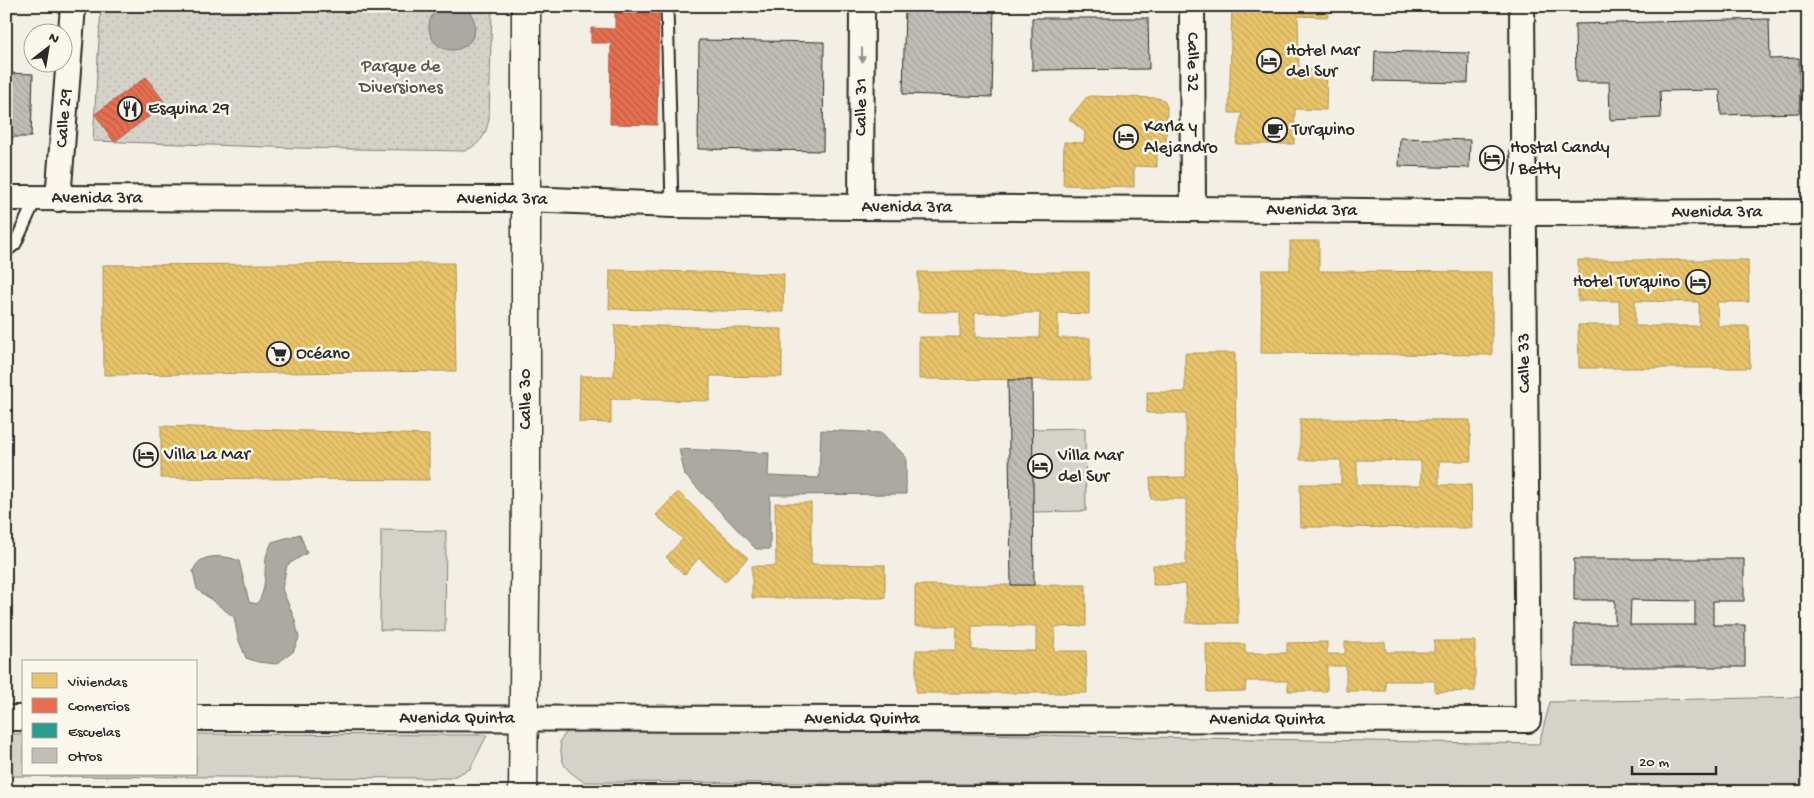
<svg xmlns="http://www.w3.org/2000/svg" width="1814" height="798" viewBox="0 0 1814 798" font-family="'Gochi Hand',sans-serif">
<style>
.green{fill:#d5d2c9;stroke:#807e7a}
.park{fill:url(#park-dots);stroke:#807e7a}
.water{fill:#aca9a2;stroke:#787772}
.homes{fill:url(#homes-back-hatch);stroke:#b09657;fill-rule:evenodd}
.shops{fill:url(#shops-back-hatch);stroke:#af5b46}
.schools{fill:url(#schools-back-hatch);stroke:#2a7b71}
.building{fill:url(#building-back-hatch);stroke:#2b2b2b;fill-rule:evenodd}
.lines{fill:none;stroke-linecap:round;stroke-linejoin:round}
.service-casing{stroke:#2b2b2b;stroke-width:15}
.minor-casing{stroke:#2b2b2b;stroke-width:28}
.tertiary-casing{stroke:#2b2b2b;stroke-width:31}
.service{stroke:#fbf7ec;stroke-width:11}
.minor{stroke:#fbf7ec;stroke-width:24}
.tertiary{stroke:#fbf7ec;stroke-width:28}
.oneway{fill:#93918c}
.labels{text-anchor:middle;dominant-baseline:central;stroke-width:5;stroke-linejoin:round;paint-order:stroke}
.poi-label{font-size:18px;fill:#2b2b2b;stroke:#fbf7ec;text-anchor:start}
.street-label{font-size:18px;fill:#2b2b2b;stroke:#fbf7ec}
.park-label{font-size:18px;fill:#565552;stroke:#fbf7ec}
</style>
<defs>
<pattern id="park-dots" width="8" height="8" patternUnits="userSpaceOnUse" patternTransform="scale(1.25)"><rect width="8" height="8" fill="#d5d2c9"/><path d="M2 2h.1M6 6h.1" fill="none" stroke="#b7b4ad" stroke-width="1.8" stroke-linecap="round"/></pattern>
<pattern id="homes-back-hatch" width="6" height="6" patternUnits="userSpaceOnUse" patternTransform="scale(1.25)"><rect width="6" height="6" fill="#e9c46a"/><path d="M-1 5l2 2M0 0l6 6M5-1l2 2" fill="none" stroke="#c8a95c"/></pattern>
<pattern id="shops-back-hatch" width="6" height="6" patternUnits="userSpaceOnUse" patternTransform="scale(1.25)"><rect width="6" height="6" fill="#e76f51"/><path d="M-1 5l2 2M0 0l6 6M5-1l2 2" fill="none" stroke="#bb5b43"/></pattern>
<pattern id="schools-back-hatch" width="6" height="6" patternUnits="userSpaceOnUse" patternTransform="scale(1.25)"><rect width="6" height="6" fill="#2a9d8f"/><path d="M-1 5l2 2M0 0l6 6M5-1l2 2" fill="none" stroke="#248075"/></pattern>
<pattern id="building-back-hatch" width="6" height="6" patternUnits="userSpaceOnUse" patternTransform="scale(1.25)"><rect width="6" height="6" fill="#c0beb6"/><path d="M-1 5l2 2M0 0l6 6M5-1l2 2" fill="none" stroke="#a5a39d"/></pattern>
</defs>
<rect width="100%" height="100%" fill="#f3efe4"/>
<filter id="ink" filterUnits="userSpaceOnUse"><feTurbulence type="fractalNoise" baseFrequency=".02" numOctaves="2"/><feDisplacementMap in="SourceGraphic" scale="10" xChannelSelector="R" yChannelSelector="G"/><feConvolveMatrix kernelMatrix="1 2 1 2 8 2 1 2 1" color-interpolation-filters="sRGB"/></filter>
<g filter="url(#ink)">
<!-- green -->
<g class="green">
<path d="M1085 428 1086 511 1033 512 1032 429Z"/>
<path d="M381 530 446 531 445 631 380 630Z"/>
<path d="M1808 697V788L584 782C563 767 562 767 560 741L570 727 1539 744 1550 702Z"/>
<path d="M6 734H24V774H196V734L487 735 470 769 450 778 6 776Z"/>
</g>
<!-- park -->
<path class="park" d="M101 6H492L489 119C485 137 482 142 465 151L298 148 93 141Z"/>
<!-- water -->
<g class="water">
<circle cx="452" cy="27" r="23"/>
<path d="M821 430 882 433 906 457V494L770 495V549H756L685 475 679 449 769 453 768 476 819 478Z"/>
<path d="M300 534 307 553 287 565 282 589 295 620 299 638 293 652 276 664 258 662 246 658 238 638 234 617 197 589 193 571C194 568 197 563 200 561 210 554 229 556 239 561L249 602 257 604C267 590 264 574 266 557 267 552 270 547 272 542Z"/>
</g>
<!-- homes -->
<g class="homes">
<path d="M1232 6H1327L1328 17 1298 16 1299 70H1327L1326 110 1295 109 1294 144H1236L1242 113H1229Z"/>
<path d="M1090 96 1158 98 1164 100 1167 107 1166 147H1157V167L1134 166V187L1063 185 1064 142 1084 143 1085 132 1069 119 1086 98Z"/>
<path d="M1290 241H1319V271L1492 272V355L1261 353 1262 270H1290Z"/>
<path d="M1578 260H1748L1749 302H1717L1718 326H1749L1750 368H1579L1578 325H1620L1619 301H1578ZM1635 301 1699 302V326H1635Z"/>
<path d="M454 263 456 371 104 375 103 265Z"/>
<path d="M610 270 784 274 783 312 609 309Z"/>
<path d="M918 272H1089V314L1058 313V338H1090V380L919 379V337H960V312H918ZM975 313H1040L1039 338 975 337Z"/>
<path d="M615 325 782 329V377L710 376V401L611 399V423L579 422 580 376H614Z"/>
<path d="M1185 353H1235L1238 623H1186V584L1153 585V565H1186V499H1151L1150 478 1186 477V413H1147V392H1185Z"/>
<path d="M1300 419 1470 420 1471 461H1439V485H1471L1472 528 1301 527 1300 484H1341V460H1300ZM1357 460 1421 461V485H1357Z"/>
<path d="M161 426 429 435V480L161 478Z"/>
<path d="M678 492 748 558 725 582 699 558 684 575 666 557 683 539 656 515Z"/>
<path d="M775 503H811V564L885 565V598H752V566H776Z"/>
<path d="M915 585H1086V626L1055 627 1054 651H1086L1087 693H916V650H956L957 626H915ZM972 626H1036V651L972 650Z"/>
<path d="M1434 641H1475V691L1435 692V681H1385L1386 691H1346V666H1327V691H1288V681H1246L1245 691 1207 692 1206 644H1245V653H1287V643L1327 642V654H1345V642H1385L1386 652H1434Z"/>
</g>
<!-- shops -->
<g class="shops">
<path d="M615 6H659L657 125 610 124 611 43H591V28L615 29Z"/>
<path d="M146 77 166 104 114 142 95 114Z"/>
</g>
<!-- schools -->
<rect class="schools" x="1806" y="366" width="2" height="21"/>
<!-- building -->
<g class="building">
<path d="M905 6H994L992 97 903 94Z"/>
<path d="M1032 18H1148L1149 69 1032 70Z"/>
<path d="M1769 19 1770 59 1799 58 1800 113 1721 115 1720 90 1660 91 1661 118 1610 120 1609 82H1576L1575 24Z"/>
<path d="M699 40 824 42 823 151 698 149Z"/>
<path d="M1375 51 1469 53 1468 83 1374 81Z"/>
<path d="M6 73 33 74 31 137H6Z"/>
<path d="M1400 138 1470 140 1469 168 1399 166Z"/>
<path d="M1008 380H1032L1034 585H1011Z"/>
<path d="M1574 559H1744V601H1713V625H1745V667H1574V624H1615V600H1574ZM1631 600 1695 601V625H1630Z"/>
</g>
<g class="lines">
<defs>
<g id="service">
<path d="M667 6 672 205"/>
<path d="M6 251 15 244 36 198"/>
</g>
<g id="minor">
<path id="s1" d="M1192 6 1193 209"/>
<path id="s2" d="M6 198 527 199 672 205 861 207 1193 209 1523 213 1808 212"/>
<path id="s3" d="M58 199 73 6"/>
<path id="s4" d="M861 207 862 6"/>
<path d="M6 718H24"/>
<path id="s5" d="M196 718 1528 720 1522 6"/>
</g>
<path id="tertiary" d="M523 792 526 493V6"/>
</defs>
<!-- service casing -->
<use href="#service" class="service-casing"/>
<!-- minor casing -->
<use href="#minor" class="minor-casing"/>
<!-- tertiary casing -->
<use href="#tertiary" class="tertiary-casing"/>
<!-- service -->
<use href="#service" class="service"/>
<!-- minor -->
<use href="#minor" class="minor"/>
<!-- tertiary -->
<use href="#tertiary" class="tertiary"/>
</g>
<!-- one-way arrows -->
<defs><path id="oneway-solid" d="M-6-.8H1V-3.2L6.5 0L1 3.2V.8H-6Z" transform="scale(1.25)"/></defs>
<use class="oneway" href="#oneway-solid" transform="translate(862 55) rotate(90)"/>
</g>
<!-- icons -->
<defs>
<symbol id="hotel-ring" viewBox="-11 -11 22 22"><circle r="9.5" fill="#fbf7ec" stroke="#2b2b2b" stroke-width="1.5"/><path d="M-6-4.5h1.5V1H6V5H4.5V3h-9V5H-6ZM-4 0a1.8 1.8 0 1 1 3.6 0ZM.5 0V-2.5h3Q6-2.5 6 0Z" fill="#2b2b2b"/></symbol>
<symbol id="restaurant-ring" viewBox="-11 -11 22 22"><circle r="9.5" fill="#fbf7ec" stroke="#2b2b2b" stroke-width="1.5"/><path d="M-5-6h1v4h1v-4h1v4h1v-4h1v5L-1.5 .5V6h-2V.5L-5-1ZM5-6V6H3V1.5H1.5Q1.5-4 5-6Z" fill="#2b2b2b"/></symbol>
<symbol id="cafe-ring" viewBox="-11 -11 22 22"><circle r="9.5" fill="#fbf7ec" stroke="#2b2b2b" stroke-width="1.5"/><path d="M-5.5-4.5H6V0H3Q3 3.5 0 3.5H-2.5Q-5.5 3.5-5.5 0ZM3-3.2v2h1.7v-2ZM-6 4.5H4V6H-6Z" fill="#2b2b2b"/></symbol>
<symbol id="supermarket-ring" viewBox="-11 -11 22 22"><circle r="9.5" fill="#fbf7ec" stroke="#2b2b2b" stroke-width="1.5"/><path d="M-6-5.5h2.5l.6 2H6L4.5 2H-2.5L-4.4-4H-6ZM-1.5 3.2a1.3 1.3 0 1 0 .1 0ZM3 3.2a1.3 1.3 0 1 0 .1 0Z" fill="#2b2b2b"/></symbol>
</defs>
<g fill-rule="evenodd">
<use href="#hotel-ring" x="1255" y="47" width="28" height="28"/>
<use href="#restaurant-ring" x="116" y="95" width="28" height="28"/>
<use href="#cafe-ring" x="1261" y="116" width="28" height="28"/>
<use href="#hotel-ring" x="1112" y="123" width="28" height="28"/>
<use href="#hotel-ring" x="1478" y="144" width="28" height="28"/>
<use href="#hotel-ring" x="1684" y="268" width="28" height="28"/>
<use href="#supermarket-ring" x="265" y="340" width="28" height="28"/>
<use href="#hotel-ring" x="132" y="441" width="28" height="28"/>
<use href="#hotel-ring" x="1026" y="452" width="28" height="28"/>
</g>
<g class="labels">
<!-- poi labels -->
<g class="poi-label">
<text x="1286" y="51">Hotel Mar<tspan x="1286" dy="21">del Sur</tspan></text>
<text x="148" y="109">Esquina 29</text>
<text x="1144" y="127">Karla y<tspan x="1144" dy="21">Alejandro</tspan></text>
<text x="1292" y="130">Turquino</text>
<text x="1510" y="148">Hostal Candy<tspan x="1510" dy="21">/ Betty</tspan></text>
<text x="1680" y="282" text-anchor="end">Hotel Turquino</text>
<text x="296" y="354">Océano</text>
<text x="164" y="455">Villa La Mar</text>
<text x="1058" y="456">Villa Mar<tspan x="1058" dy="21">del Sur</tspan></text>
</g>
<!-- street labels -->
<g class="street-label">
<text stroke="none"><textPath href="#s1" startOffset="56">Calle 32</textPath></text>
<text stroke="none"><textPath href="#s4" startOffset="100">Calle 31</textPath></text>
<text stroke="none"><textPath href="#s3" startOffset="81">Calle 29</textPath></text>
<text stroke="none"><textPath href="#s2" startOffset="91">Avenida 3ra</textPath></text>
<text stroke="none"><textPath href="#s2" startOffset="496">Avenida 3ra</textPath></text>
<text stroke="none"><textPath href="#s2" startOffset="901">Avenida 3ra</textPath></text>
<text stroke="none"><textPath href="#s2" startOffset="1306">Avenida 3ra</textPath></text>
<text stroke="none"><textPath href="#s2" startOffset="1711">Avenida 3ra</textPath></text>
<text transform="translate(1525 363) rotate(-91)">Calle 33</text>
<text transform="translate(526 399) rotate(-90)">Calle 30</text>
<text stroke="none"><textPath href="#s5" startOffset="261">Avenida Quinta</textPath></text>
<text stroke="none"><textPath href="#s5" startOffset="666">Avenida Quinta</textPath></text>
<text stroke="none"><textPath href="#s5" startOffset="1071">Avenida Quinta</textPath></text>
</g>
<!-- park labels -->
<g class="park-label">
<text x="401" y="67">Parque de<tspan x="401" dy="21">Diversiones</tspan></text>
</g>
</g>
<!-- margin -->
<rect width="1814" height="798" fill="none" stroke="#fbf7ec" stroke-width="25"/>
<rect x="12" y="12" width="1789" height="773" fill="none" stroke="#2b2b2b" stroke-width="2" filter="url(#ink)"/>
<!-- legend -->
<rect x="22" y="660" width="175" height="115" fill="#fbf7ec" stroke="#a8a59f"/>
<rect x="32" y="673" width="25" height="15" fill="#e9c46a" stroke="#a8a59f"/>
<text x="68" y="686" font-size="15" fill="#2b2b2b">Viviendas</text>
<rect x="32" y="698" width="25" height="15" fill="#e76f51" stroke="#a8a59f"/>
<text x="68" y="710" font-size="15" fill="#2b2b2b">Comercios</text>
<rect x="32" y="723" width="25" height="15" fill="#2a9d8f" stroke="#a8a59f"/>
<text x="68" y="736" font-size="15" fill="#2b2b2b">Escuelas</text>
<rect x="32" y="748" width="25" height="15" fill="#c0beb6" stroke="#a8a59f"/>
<text x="68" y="760" font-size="15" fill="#2b2b2b">Otros</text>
<!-- north arrow -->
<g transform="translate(48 48) rotate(31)"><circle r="24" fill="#fbf7ec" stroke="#a8a59f"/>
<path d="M0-4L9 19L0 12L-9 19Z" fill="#2b2b2b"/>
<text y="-8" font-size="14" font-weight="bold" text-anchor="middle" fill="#2b2b2b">N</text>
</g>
<!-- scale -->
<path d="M1632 766v8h84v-8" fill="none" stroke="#2b2b2b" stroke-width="2.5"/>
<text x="1639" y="766" font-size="15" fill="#2b2b2b" stroke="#fbf7ec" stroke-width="4" paint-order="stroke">20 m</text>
</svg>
